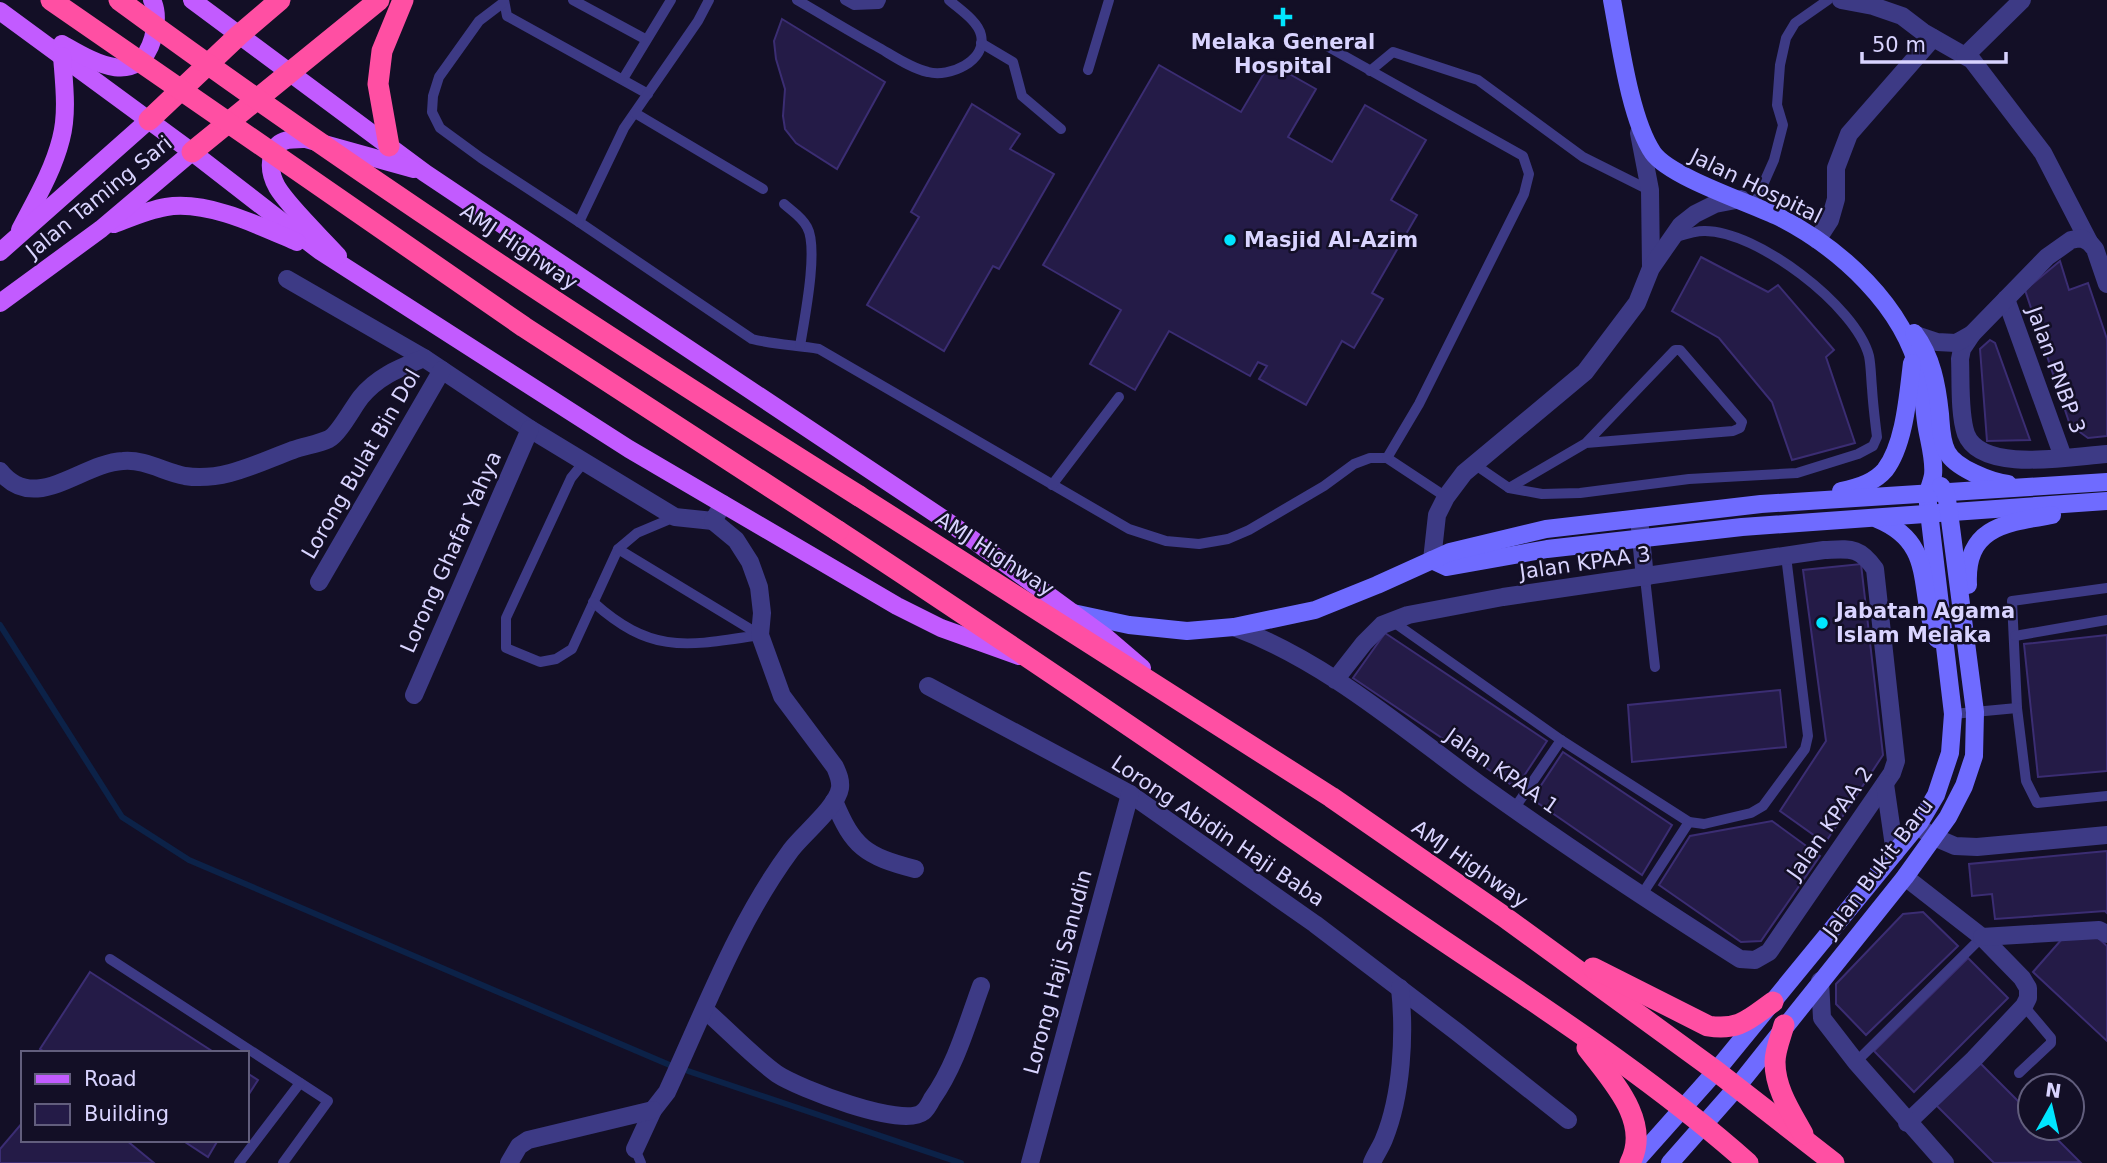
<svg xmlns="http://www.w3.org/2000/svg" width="2107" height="1163" viewBox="0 0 2107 1163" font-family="'DejaVu Sans',sans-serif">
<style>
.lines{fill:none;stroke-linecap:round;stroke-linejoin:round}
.stream{stroke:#0c2248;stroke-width:6}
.building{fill:#241b47;stroke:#3b2d73;stroke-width:2}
.lane{stroke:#3d3a85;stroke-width:10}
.street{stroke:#3d3a85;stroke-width:18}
.secondary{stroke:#6f6bff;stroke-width:18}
.primary{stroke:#c25bff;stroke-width:18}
.highway{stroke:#ff4fa3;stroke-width:21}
.highway-bridge{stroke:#ff4fa3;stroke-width:21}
.poi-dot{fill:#00e5ff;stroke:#130f26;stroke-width:2.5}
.labels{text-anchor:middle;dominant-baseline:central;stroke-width:5;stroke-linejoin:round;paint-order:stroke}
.poi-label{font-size:21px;font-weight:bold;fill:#d9d4ff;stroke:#130f26;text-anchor:start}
.street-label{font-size:21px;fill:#d9d4ff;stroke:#130f26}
</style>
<rect width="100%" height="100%" fill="#130f26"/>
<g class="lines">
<!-- stream -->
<g class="stream">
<path d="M0 625 122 817 189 860 672 1066"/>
<path d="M688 1071 961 1163"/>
</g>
</g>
<!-- building -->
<g class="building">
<path d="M782 19 885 82 837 169 796 143 785 129 783 116 785 89 776 59 774 41Z"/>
<path d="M1270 63 1316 89 1288 137 1332 162 1365 105 1426 140 1391 200 1417 215 1372 293 1383 299 1354 348 1342 341 1306 405 1259 379 1267 366 1258 362 1250 376 1169 331 1135 390 1090 364 1121 310 1043 265 1159 65 1241 112Z"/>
<path d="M972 104 1020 134 1010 149 1054 174 999 269 993 266 944 351 867 305 919 217 911 212Z"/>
<path d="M1701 257 1768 292 1778 285 1834 350 1826 357 1855 443 1792 460 1772 402 1719 338 1672 311Z"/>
<path d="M2060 261 2069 290 2088 283 2107 339V436L2088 438 2070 425 2025 290Z"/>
<path d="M1990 340 1995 343 2030 440 1987 441 1980 349Z"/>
<path d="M1861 564 1883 755 1825 843 1780 811 1826 741 1803 570Z"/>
<path d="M1385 633 1547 741 1516 788 1353 678Z"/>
<path d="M2107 635V771L2038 777 2024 644Z"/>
<path d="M1780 690 1786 747 1632 762 1628 705Z"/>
<path d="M1563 752 1672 825 1642 875 1532 799Z"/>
<path d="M1772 821 1820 856 1761 941 1741 942 1659 885 1690 836Z"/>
<path d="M2107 851V913L2105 911 1995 919 1992 894 1972 896 1969 864Z"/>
<path d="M1923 912 1958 946 1866 1035 1836 1004V984L1903 914Z"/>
<path d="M2097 937 2107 946V1041L2033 972 2062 939Z"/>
<path d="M1968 958 2008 998 1914 1092 1874 1051Z"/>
<path d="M90 972 215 1053H46L40 1049Z"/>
<path d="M1979 1062 2030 1113V1128H2046L2080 1162 1994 1163 1936 1105Z"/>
<path d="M247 1073 258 1080 247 1097Z"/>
<path d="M23 1122V1140H126L154 1163H0V1149Z"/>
<path d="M182 1140H218L208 1157Z"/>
</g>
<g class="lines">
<!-- lane -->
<g class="lane">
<path d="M504 0 507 16 648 94"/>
<path d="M573 0 645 39"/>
<path d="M709 0 698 21 624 128 579 222 752 339C776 345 795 345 819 349L1129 529 1166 541 1199 544 1228 539 1249 530 1324 486 1354 464 1370 458H1387L1446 497"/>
<path d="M797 0C823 15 849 31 876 46 892 55 910 68 928 72 949 78 987 61 981 35 978 21 959 9 949 0"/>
<path d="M845 0 854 5 879 4 881 0"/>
<path d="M504 2 479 21 439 77 433 96 432 112 440 128 481 158 579 222"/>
<path d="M1316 40 1523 156 1529 174 1524 194 1419 404 1387 458"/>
<path d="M981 43 1013 62 1022 96 1061 129"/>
<path d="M1088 70 1109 0"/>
<path d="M1370 71 1393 52 1478 80 1583 157 1649 190"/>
<path d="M623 79 671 0"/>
<path d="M635 113 763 189"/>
<path d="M784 204C792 211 802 217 807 227 819 248 804 321 800 346"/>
<path d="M1754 205 1774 160 1783 125 1777 105 1780 65 1786 38 1795 23 1828 0"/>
<path d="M584 462 571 478 506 618V648L540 662 556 659 572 649 618 549 637 533 675 517"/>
<path d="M1474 464 1509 488 1542 494 1580 493 1689 479 1797 473 1858 454 1873 446 1877 437C1875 421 1873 405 1872 388 1871 378 1871 366 1869 356 1856 306 1756 230 1704 231 1694 231 1683 235 1673 238"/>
<path d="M1052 485 1119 397"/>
<path d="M1509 488 1586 443 1675 350H1680L1742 422 1740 428 1733 431 1586 443"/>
<path d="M1645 578 1655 667"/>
<path d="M2107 588 2012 601 2017 708 2026 781 2037 803 2107 796"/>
<path d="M593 602C652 655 687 646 760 635L618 549"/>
<path d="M1392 621 1561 740 1689 822 1704 824 1751 813 1763 806 1805 749 1808 736 1786 556"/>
<path d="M2015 636 2107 620"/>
<path d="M1953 714 2017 708"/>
<path d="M1514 809 1561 740"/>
<path d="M1641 896 1689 822"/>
<path d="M110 959 328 1101 283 1163"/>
<path d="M1856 1062 1982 937"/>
<path d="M2019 1073 2051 1043V1038L2024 1006"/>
<path d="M635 1149 641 1163"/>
<path d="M239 1163 300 1083"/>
</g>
<!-- street -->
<g class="street">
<path d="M1841 0 1873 6 1902 16 1923 32 1972 60 2043 153 2089 242"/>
<path d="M1965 56 2022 0"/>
<path d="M1639 133 1650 190 1651 268"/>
<path d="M1817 240 1830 220 1836 199V168L1849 134 1933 38"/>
<path d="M287 279 424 358"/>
<path d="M2006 299 2063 457"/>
<path d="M1972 334 1962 349 1960 359C1961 380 1959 414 1966 434 1981 474 2073 456 2107 454"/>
<path d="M1916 335 1937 342 1956 343 1972 334 2047 257 2071 240 2081 238 2089 242 2095 249 2107 284"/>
<path d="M0 471C35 515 81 463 123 461 145 459 164 472 185 476 223 482 258 463 293 450 304 446 318 444 329 439 339 434 353 407 361 397 378 376 400 368 424 358L530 429 675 517 713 521 723 504"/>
<path d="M1639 518 1645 578"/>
<path d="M1432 560 1437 515 1446 497 1464 473 1585 372 1637 303 1651 268 1681 225 1695 214 1715 204 1741 199"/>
<path d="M319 582 442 370"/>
<path d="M1234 627C1325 661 1401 727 1479 784 1564 845 1652 903 1740 959L1755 960 1769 952 1892 773 1896 761 1875 569C1859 546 1850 549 1824 550L1503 597 1408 615 1382 625 1364 643 1335 680"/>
<path d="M928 686 1130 794 1315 924 1457 1032 1568 1120"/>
<path d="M414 695 530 429"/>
<path d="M1885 784 1895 853"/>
<path d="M834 801C853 847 865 856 915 869"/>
<path d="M1917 826 1934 837 1955 846 1977 847 2107 835"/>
<path d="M1905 877 1982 937 2022 978 2028 988V998L2024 1006 1974 1059 1907 1123"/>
<path d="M1982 937 2099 930 2107 934"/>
<path d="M1820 981 1822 1018 1856 1062 1945 1163"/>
<path d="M705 1010C729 1031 751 1055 777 1074 798 1088 903 1129 923 1112 927 1109 930 1103 932 1099 956 1065 967 1024 981 986"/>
<path d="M635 1149 653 1110 667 1092C705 1010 737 923 791 850 803 834 837 807 840 788 841 780 838 774 835 767L782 696 760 635 762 613 759 587 750 562 736 540 713 521"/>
<path d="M509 1163 519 1146 528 1140 653 1110"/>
<path d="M1030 1163 1130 794"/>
<path d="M1372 1163C1375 1155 1381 1147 1384 1139 1402 1095 1405 1034 1400 988"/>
</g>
<!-- secondary -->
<g class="secondary">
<path d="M1612 0C1620 42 1630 119 1653 153 1670 177 1750 203 1779 217 1840 248 1904 306 1920 375 1923 390 1924 407 1926 422 1928 438 1935 459 1933 475 1932 481 1929 489 1927 495L1953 714 1950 753 1936 795 1920 822 1716 1071 1634 1163"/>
<path d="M1914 333C1932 357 1937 385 1940 414 1941 426 1941 441 1947 452 1955 468 1991 482 2008 484"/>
<path d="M1841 491C1857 488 1874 483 1885 470 1905 444 1908 394 1912 363"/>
<path d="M1877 519C1938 544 1916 591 1937 639"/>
<path d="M1432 560 1447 567 1547 549 1742 527 2107 501"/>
<path d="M1968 585C1965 527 2005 523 2052 515"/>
<path d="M1073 613 1129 625 1187 631 1234 627 1315 610 1377 585 1450 552 1546 529 1761 504 2107 482"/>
<path d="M1670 1163 1737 1087 1905 877 1948 817 1964 786 1974 756 1975 712 1949 512 1946 494 1941 486"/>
</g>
<!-- primary -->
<g class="primary">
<path d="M192 0 425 173 954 526 1107 638 1142 668"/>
<path d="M0 11 192 152 320 251 629 449 897 606 941 628 1019 656"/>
<path d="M62 44C92 61 138 90 153 38 156 25 158 12 152 0"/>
<path d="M114 224C130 218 148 210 166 207 207 200 260 226 297 242"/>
<path d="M20 230C35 201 53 171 61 139 68 113 64 83 62 56"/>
<path d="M0 252 149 120"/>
<path d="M338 256C321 237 289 207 277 187 271 176 269 167 272 156 276 138 291 139 306 139L414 169"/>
<path d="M0 303 101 229 192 152"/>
</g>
<!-- highway -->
<g class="highway">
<path d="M149 120 239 35 280 0"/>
<path d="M389 146 378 84 382 51 403 0"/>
<path d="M192 152 379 0"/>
<path d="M859 496 1331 797 1503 916 1716 1071 1834 1163"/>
<path d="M838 531C1027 655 1214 783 1401 912 1518 992 1642 1069 1748 1163"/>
<path d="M1593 968 1708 1026C1739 1031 1749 1019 1773 1002"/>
<path d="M1784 1025C1781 1036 1775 1050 1775 1062 1775 1089 1791 1112 1803 1134"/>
<path d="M1587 1048C1611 1080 1652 1121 1630 1163"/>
</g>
<!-- highway-bridge -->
<g class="highway-bridge">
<path d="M51 0 524 327 838 531"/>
<path d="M119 0C359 176 608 338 859 496"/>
</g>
</g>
<!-- markers -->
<g class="poi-dot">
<path d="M1279.5 6.5h7v7h7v7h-7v7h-7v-7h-7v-7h7z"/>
<circle cx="1230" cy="240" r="7"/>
<circle cx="1822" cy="623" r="7"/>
</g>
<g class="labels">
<!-- poi labels -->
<g class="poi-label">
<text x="1283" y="42" text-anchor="middle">Melaka General<tspan x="1283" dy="24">Hospital</tspan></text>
<text x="1244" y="240">Masjid Al-Azim</text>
<text x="1836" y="611">Jabatan Agama<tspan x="1836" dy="24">Islam Melaka</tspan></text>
</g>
<!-- street labels -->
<g class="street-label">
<text transform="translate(1756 186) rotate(26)">Jalan Hospital</text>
<text transform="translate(99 197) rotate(-39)">Jalan Taming Sari</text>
<text transform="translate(519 247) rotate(34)">AMJ Highway</text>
<text transform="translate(2056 370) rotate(70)">Jalan PNBP 3</text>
<text transform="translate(361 464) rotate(-60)">Lorong Bulat Bin Dol</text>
<text transform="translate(451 552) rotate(-66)">Lorong Ghafar Yahya</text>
<text transform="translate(995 554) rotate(33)">AMJ Highway</text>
<text transform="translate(1585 563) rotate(-8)">Jalan KPAA 3</text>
<text transform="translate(1502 771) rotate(35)">Jalan KPAA 1</text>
<text transform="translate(1830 823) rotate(-55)">Jalan KPAA 2</text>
<text transform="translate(1218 831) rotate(34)">Lorong Abidin Haji Baba</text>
<text transform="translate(1470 864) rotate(35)">AMJ Highway</text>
<text transform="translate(1878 868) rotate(-53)">Jalan Bukit Baru</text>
<text transform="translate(1058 972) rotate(-75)">Lorong Haji Sanudin</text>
</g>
</g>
<!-- legend -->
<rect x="21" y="1051" width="228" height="91" fill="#130f26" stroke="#625e7d" stroke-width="2"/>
<rect x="35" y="1074" width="35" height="10" fill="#c25bff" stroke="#625e7d" stroke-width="2"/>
<text x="84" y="1086" font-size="21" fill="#d9d4ff">Road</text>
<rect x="35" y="1104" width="35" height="21" fill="#241b47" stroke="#625e7d" stroke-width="2"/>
<text x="84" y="1121" font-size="21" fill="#d9d4ff">Building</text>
<!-- north arrow -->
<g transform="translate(2051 1107) rotate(8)"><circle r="33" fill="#130f26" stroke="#625e7d" stroke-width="2"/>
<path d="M0-5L12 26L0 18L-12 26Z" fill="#00e5ff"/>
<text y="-10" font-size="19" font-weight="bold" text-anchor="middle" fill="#d9d4ff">N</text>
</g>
<!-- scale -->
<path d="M1862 52v10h144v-10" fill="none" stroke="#d9d4ff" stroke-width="3.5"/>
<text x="1872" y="52" font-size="21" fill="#d9d4ff" stroke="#130f26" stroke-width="5" paint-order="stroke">50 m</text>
</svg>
